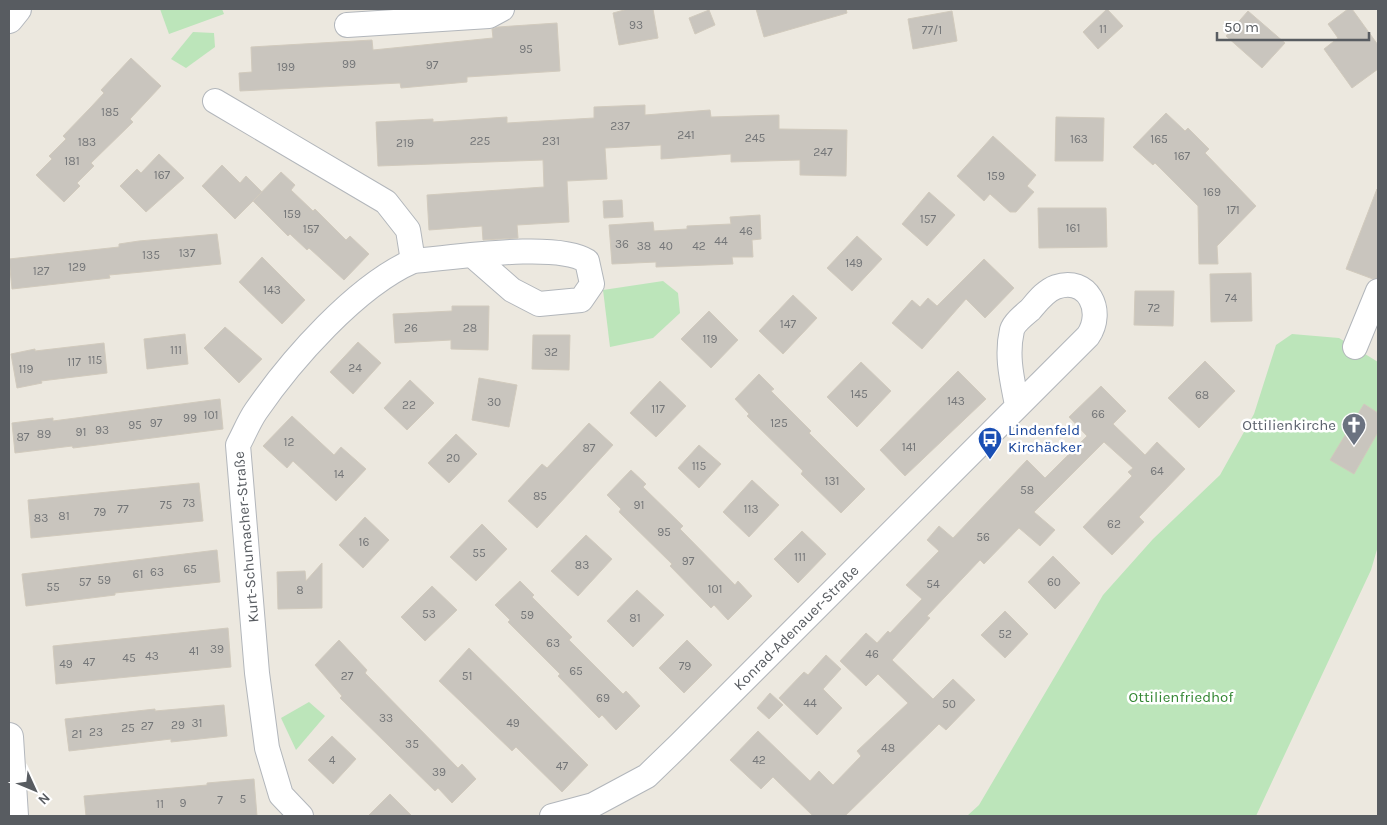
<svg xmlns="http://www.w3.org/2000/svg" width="1387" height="825" viewBox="0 0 1387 825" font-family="Karla,sans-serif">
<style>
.green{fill:#bce5ba}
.building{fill:#c9c5be;stroke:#d1cabd}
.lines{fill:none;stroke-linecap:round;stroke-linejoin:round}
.minor-casing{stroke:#b2b6bb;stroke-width:26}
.secondary-casing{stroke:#b3b7bd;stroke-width:30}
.minor{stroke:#fff;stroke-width:24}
.secondary{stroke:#fff;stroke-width:28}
.labels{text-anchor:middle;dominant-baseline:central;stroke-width:5;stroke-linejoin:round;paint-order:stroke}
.number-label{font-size:12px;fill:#747678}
.worship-label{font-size:15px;fill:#5b616d;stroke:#fff;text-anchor:end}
.transit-label{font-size:15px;fill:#164399;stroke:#fff;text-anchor:start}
.street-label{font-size:15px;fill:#585c61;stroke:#fff}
.park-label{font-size:15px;fill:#328632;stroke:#fff}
</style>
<rect width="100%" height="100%" fill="#ece8df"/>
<!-- green -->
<g class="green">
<path d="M160 9H222L224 14 169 34Z"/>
<path d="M193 32 214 33 215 47 186 68 171 59Z"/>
<path d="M663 281 678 293 680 313 653 338 610 347 603 290Z"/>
<path d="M1292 334 1339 338 1378 362V546L1371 570 1256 816H967L979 805 1103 595 1153 539 1220 475 1254 414 1276 345Z"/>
<path d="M309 702 325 716 296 750 281 718Z"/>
</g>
<!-- building -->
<g class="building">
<path d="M628 9H653L658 38 619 45 613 13Z"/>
<path d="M756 9H846L847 13 764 37Z"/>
<path d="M1107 9 1123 26 1098 49 1083 32Z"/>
<path d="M1348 9H1352L1378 45V69L1352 88 1324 49 1338 38 1328 24Z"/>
<path d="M709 10 715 25 695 34 689 18Z"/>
<path d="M952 11 957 41 913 49 908 19Z"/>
<path d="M1248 11 1285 43 1262 68 1226 36Z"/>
<path d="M557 23 560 71 467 77V82L401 88 400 83 240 91 239 73 252 72 251 47 372 40 373 50 493 38 492 29 498 27Z"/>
<path d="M131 58 161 86 130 119 133 122 91 163 94 166 77 183 80 186 64 202 36 175 52 159 49 156 66 139 63 136 91 107 104 93 101 90Z"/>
<path d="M645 105V115L710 110 711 117 779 115V129L847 130 846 176 800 175V160L731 162V154L661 159V145L605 148 607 179 567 181 569 222 517 225 518 238 483 240 482 226 429 230 427 195 544 187 543 160 378 166 376 122 433 119V122L507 117V123L594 118V107Z"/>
<path d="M1166 113 1185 131 1188 128 1209 149 1205 153 1256 206 1217 246 1218 264H1199L1198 206 1155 163 1153 165 1133 147Z"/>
<path d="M1056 117 1104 118 1103 161H1055Z"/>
<path d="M993 136 1036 175 1027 186 1034 192 1016 212H1010L990 194 984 201 957 176Z"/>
<path d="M159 154 184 178 146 212 120 186 137 169 141 173Z"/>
<path d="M222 165 240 183 246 176 262 192 235 219 202 186Z"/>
<path d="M281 172 295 185 291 190 313 211 315 209 346 240 350 236 369 254 344 280 309 248 307 250 290 234 288 236 253 201Z"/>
<path d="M1377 189 1378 278 1373 279 1346 269Z"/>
<path d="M929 192 955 215 927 246 902 224Z"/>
<path d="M622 200 623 217 604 218 603 201Z"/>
<path d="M1038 208H1106L1107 247 1039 248Z"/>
<path d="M760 215 761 239 752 240 753 257H732L733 264 656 267V262L612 264 609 225 653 222 654 231 687 229V226L731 224 730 217Z"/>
<path d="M217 234 221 264 142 272 109 275 110 278 12 289 9 259 119 247V244L139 241Z"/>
<path d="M857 236 882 259 852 291 827 268Z"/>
<path d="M262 257 305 300 282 324 239 282Z"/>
<path d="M984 259 1014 288 985 318 966 299 922 349 892 323 912 300 920 307 928 298 937 306Z"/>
<path d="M1251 273 1252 321 1211 322 1210 274Z"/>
<path d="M1135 291H1174L1173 326 1134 325Z"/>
<path d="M793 295 817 318 783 354 759 331Z"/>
<path d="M452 306H489L488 350 451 349V340L395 343 393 314 452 311Z"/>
<path d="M709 311 738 340 711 368 681 339Z"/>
<path d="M225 327 262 359 239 383 204 348Z"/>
<path d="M185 334 188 364 147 369 144 339Z"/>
<path d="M533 335H570L569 370 532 369Z"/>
<path d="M358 342 381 363 353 394 330 372Z"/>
<path d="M104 343 107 373 41 381 42 383 17 388 11 354 35 349V351Z"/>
<path d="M1205 361 1235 391 1199 428 1168 398Z"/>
<path d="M861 362 891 391 857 427 827 397Z"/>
<path d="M958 371 986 399 905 476 880 450Z"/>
<path d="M759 374 774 389 771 391 811 431 809 433 865 489 841 513 801 474 803 471 747 416 749 414 735 399Z"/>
<path d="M479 378 517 385 509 427 472 420Z"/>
<path d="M410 380 434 403 407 430 384 408Z"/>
<path d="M660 381 686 406 656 437 630 413Z"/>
<path d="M1101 386 1126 411 1113 424 1145 455 1157 442 1185 469 1139 517 1144 522 1112 555 1083 527 1132 476 1128 472 1133 468 1104 442 1034 512 1055 530 1040 546 1019 528 984 564 980 560 927 616 930 618 892 660 933 699 953 679 975 700 946 730 939 724 845 816H813L773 777 761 789 730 760 758 731 810 781 819 771 833 785 861 756 857 751 908 703 878 674 866 686 840 661 866 633 877 643 888 631 890 633 922 599 906 585 939 551 927 540 939 526 953 538 1027 460 1045 478 1087 436 1069 417Z"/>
<path d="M220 399 223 429 73 448 72 446 15 453 12 423 53 418V421Z"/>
<path d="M1364 404 1378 413V432L1354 474 1330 460Z"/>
<path d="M292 416 334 455 341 447 366 469 336 501 293 461 287 468 263 446Z"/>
<path d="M589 423 613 445 537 528 508 501 542 464 547 468Z"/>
<path d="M456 434 477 454 449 483 428 463Z"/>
<path d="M699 445 721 464 699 488 678 468Z"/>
<path d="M631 470 646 484 643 487 683 526 680 529 735 585 738 581 752 596 728 620 714 605 711 608 670 566 672 564 619 512 621 509 607 495Z"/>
<path d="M752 480 779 505 749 537 723 512Z"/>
<path d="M199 483 203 521 31 538 28 500Z"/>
<path d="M365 517 389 540 363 568 339 545Z"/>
<path d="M482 524 507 549 476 581 450 557Z"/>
<path d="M802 531 826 554 798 583 774 559Z"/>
<path d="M586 535 612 559 578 596 551 571Z"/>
<path d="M217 550 220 582 115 593V595L26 606 22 574Z"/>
<path d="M1053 556 1080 583 1055 609 1028 582Z"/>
<path d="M322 563V608L278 609 277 572 305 571 306 581Z"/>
<path d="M520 581 534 595 532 597 572 637 569 640 623 694 626 691 640 706 616 730 602 715 599 718 558 676 560 674 508 622 510 620 495 605Z"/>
<path d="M432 586 457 610 425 641 401 617Z"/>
<path d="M637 590 664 615 633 647 607 621Z"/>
<path d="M1005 611 1028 634 1005 658 981 635Z"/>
<path d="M228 628 231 667 56 684 53 646Z"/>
<path d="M339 640 367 670 365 673 458 768 462 764 476 779 452 803 438 788 435 791 340 698 342 696 315 665Z"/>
<path d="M687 640 712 665 684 693 659 668Z"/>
<path d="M469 648 588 765 562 792 516 747 512 751 439 681Z"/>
<path d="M826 655 841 669 823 689 842 708 817 735 779 698 804 672 808 675Z"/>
<path d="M770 693 783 705 769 719 757 708Z"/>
<path d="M224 705 227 736 171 742V739L69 751 65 719 155 709V711Z"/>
<path d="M332 736 356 759 333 784 308 760Z"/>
<path d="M254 779 257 816H86L84 796 207 785V783Z"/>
<path d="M390 794 412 816H368Z"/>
</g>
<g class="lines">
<defs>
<g id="minor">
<path d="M347 25 489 16 502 9"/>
<path d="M215 101 386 202 408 230 413 261"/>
<path d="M1355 347 1378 291"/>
<path d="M301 816 281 795 267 748 257 673 238 445C244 434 249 421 256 411 291 360 356 286 413 261 452 258 556 241 587 261L592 284 581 300 539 304 512 290 473 256"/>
<path id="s1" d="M552 816 593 805 647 776 680 744 1088 336C1105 311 1088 276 1056 287 1045 291 1037 302 1030 310 1024 315 1014 323 1012 330 1006 356 1012 379 1017 405"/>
</g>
<g id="secondary">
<path d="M9 19 17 9"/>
<path d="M9 737 14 816"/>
</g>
</defs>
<!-- minor casing -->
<use href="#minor" class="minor-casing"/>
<!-- secondary casing -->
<use href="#secondary" class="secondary-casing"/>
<!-- minor -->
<use href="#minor" class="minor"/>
<!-- secondary -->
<use href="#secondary" class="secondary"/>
</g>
<!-- icons -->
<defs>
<symbol id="church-pin" viewBox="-11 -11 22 30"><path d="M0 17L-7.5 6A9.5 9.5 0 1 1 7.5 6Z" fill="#6b7280" stroke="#fff"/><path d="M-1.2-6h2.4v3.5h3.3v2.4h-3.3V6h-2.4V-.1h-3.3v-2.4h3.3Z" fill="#fff"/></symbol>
<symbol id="bus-pin" viewBox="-11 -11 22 30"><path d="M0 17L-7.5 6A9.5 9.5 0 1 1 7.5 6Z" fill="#1a4fb4" stroke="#fff"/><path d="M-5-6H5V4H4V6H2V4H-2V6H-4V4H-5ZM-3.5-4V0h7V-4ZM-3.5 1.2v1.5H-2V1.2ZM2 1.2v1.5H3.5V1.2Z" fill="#fff"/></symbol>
</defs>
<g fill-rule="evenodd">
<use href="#church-pin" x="1340" y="411" width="28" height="38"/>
<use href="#bus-pin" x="976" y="425" width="28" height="38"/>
</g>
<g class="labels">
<!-- number labels -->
<g class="number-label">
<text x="636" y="25">93</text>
<text x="1103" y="29">11</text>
<text x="932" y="30">77/1</text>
<text x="526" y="49">95</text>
<text x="349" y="64">99</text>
<text x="432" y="65">97</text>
<text x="286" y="67">199</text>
<text x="110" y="112">185</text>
<text x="620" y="126">237</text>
<text x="686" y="135">241</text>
<text x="755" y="138">245</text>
<text x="1079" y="139">163</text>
<text x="1159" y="139">165</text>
<text x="480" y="141">225</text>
<text x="551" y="141">231</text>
<text x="87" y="142">183</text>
<text x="405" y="143">219</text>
<text x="823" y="152">247</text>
<text x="1182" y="156">167</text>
<text x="72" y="161">181</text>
<text x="162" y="175">167</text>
<text x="996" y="176">159</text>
<text x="1212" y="192">169</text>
<text x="1233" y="210">171</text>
<text x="292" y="214">159</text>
<text x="928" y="219">157</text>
<text x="1073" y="228">161</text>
<text x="311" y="229">157</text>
<text x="746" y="231">46</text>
<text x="721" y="241">44</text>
<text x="622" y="244">36</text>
<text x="644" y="246">38</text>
<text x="666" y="246">40</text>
<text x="699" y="246">42</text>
<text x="187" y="253">137</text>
<text x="151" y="255">135</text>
<text x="854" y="263">149</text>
<text x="77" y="267">129</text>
<text x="41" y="271">127</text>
<text x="272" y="290">143</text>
<text x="1231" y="298">74</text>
<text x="1154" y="308">72</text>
<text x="788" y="324">147</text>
<text x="411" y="328">26</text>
<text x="470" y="328">28</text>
<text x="710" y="339">119</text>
<text x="176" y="350">111</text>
<text x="551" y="352">32</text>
<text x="95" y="360">115</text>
<text x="74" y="362">117</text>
<text x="355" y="368">24</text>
<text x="26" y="369">119</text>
<text x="859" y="394">145</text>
<text x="1202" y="395">68</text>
<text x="956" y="401">143</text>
<text x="494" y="402">30</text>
<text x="409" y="405">22</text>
<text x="658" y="409">117</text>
<text x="1098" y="414">66</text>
<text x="211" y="415">101</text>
<text x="190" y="418">99</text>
<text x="156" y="423">97</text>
<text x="779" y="423">125</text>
<text x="135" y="425">95</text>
<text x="102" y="430">93</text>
<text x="81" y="432">91</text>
<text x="44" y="434">89</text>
<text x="23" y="437">87</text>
<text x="289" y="442">12</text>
<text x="909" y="447">141</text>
<text x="589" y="448">87</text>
<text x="453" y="458">20</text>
<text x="699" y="466">115</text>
<text x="1157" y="471">64</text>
<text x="339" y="474">14</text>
<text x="832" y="481">131</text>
<text x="1027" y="490">58</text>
<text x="540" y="496">85</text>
<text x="189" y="503">73</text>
<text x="166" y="505">75</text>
<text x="639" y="505">91</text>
<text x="123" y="509">77</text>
<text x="751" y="509">113</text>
<text x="100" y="512">79</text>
<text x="64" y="516">81</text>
<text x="41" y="518">83</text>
<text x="1114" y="524">62</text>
<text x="664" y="532">95</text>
<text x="983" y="537">56</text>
<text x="364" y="542">16</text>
<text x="479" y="553">55</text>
<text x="800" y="557">111</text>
<text x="688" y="561">97</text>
<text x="582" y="565">83</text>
<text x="190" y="569">65</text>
<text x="157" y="572">63</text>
<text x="138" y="574">61</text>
<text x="104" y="580">59</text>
<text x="85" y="582">57</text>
<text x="1054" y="582">60</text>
<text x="933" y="584">54</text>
<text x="53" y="587">55</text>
<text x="715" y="589">101</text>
<text x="300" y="590">8</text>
<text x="429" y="614">53</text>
<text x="527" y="615">59</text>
<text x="635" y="618">81</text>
<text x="1005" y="634">52</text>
<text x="553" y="643">63</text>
<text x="217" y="649">39</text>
<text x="194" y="651">41</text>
<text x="872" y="654">46</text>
<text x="152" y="656">43</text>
<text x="129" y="658">45</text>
<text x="89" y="662">47</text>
<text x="66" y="664">49</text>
<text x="685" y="666">79</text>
<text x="576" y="671">65</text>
<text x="347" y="676">27</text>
<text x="467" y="676">51</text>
<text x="603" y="698">69</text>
<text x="810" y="703">44</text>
<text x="949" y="704">50</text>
<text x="386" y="718">33</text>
<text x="197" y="723">31</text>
<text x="513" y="723">49</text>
<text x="178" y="725">29</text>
<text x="147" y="726">27</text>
<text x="128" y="728">25</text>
<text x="96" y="732">23</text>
<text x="77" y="734">21</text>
<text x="412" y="744">35</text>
<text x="888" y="748">48</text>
<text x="332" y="760">4</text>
<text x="759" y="760">42</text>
<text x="562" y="766">47</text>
<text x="439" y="772">39</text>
<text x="243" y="799">5</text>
<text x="220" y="800">7</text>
<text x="183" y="803">9</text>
<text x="160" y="804">11</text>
</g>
<!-- worship labels -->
<g class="worship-label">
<text x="1336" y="425">Ottilienkirche</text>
</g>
<!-- transit labels -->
<g class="transit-label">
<text x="1008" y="430">Lindenfeld<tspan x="1008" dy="17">Kirchäcker</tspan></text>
</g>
<!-- street labels -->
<g class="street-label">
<text transform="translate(246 537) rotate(-95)">Kurt-Schumacher-Straße</text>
<text stroke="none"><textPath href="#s1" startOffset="314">Konrad-Adenauer-Straße</textPath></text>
</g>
<!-- park labels -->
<g class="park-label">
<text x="1181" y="697">Ottilienfriedhof</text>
</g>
</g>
<!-- border -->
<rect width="1387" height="825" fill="none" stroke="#585c61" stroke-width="20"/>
<!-- north arrow -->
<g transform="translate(35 790) rotate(134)" stroke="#ffffff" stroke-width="4" paint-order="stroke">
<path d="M0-4L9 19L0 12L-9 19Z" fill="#585c61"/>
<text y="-8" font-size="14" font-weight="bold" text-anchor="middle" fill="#585c61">N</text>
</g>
<!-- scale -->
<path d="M1217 32v8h152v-8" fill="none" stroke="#585c61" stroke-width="2.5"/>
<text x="1224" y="32" font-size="15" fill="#585c61" stroke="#ffffff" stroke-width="4" paint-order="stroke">50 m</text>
</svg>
